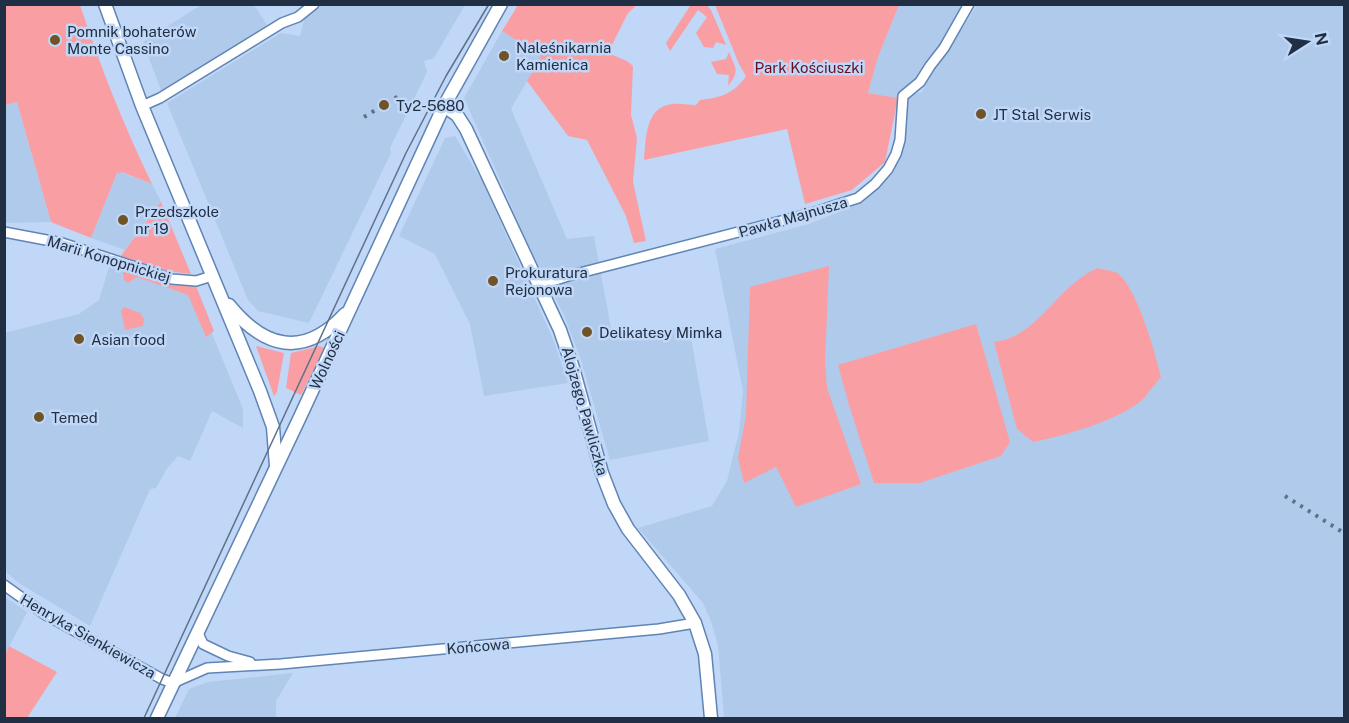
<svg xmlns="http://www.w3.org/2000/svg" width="1349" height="723" viewBox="0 0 1349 723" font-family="'Public Sans',sans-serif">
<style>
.built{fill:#b0caec}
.green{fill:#f99fa4}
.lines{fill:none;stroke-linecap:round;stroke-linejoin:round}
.minor-casing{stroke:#6084b4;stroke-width:12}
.tertiary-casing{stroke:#6084b4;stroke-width:15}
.minor{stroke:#fff;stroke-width:9}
.tertiary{stroke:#fff;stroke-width:12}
.tram{stroke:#5f7189;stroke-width:1.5}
.rail{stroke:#5f7189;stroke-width:4;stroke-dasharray:3 6;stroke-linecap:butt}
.poi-dot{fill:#705326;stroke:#c0d7f7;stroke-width:2}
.labels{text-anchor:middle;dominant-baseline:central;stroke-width:5;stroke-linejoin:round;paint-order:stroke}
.poi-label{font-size:15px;fill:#202f43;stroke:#c0d7f7;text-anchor:start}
.park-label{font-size:15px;fill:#6a0c21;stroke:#c0d7f7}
.street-label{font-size:15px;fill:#202f43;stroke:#c0d7f7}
</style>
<rect width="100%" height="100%" fill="#c0d7f7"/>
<!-- built -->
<g class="built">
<path d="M201 5H254L267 25 162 93 143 42Z"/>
<path d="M323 5H465L434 58 424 61 427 72 390 148 391 153 309 323 258 311 248 300 167 103 281 33 300 36 305 17Z"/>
<path d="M899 5H964L951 29 918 79 900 91 898 98 868 93 878 57Z"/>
<path d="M977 5H1344V718H724L718 645 711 621 703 603 638 528 712 506 727 481 739 432 743 391 715 249 809 224 864 202 893 171 900 159 904 146 907 96 922 92 934 68 948 51Z"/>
<path d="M502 31 541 56 511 109 567 239 594 236 613 339 689 326 709 441 610 460 580 357 564 315 529 246 464 98Z"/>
<path d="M17 102 51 222 5 223V105Z"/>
<path d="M455 136 482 181 553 339 568 383 484 396 470 324 435 254 399 236 445 138Z"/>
<path d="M118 171 152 184 161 202 125 250 91 238Z"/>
<path d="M110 264 196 295 243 409V428L212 411 190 461 178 456 168 467 156 488 150 489 90 626 19 583 5 571 4 333 79 314 99 300Z"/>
<path d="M5 597 27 612 5 655Z"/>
<path d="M293 673 276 701V718H175L189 689 208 682Z"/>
</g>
<!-- green -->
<g class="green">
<path d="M706 4 711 10 726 45 716 42 713 48 704 47 696 33 707 17 698 10 670 51 666 43 690 6Z"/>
<path d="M4 5H80C100 66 124 126 152 184L122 172 117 173 91 238 51 222 17 102 5 105Z"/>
<path d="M518 5H637L628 13 608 53 627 61 633 66 631 115 637 138 633 182 646 241 634 243 626 216 587 140 568 136 527 81 541 56 502 31Z"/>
<path d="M715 5H899L878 57 868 93 898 98 885 162 852 190 805 204 787 129 644 160C646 139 645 107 672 104 680 103 689 105 696 105L700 100C720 98 735 93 746 76L739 64Z"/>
<path d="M729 52C736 69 740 71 728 86L729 75 717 74 711 62 726 59Z"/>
<path d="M161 202 191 274 159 270 120 257Z"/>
<path d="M829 266 825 362 827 388 861 484 796 507 776 467 744 483 738 458 746 415 750 287Z"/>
<path d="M128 268 158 280 175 284 196 286 214 331 206 337 188 295 137 277 128 283 124 280 123 273Z"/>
<path d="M1098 268C1103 270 1112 270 1117 273 1136 285 1156 354 1161 377 1155 384 1149 392 1143 399 1120 420 1064 436 1033 442L1017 429 994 342C1039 337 1058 284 1098 268Z"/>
<path d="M124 307 140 313 144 319 143 326 125 330 121 311Z"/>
<path d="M976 324 1010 442 1001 456 920 483H874L849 405 838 365Z"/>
<path d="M256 346 284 353 277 392 274 396Z"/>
<path d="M320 346 324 348 323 351 301 395 286 388 291 353Z"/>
<path d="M9 646 57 672 27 718H5V655Z"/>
</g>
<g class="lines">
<defs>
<g id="minor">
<path d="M142 106 160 98 282 23 298 17 314 4"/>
<path d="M4 232 62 243 172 279 196 281 212 276"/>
<path d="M540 285 568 276 812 213 858 198 875 184 888 169 896 154 900 140 903 96 920 82 930 66 944 48 969 4"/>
<path d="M4 585 46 615 162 679 173 683 207 668 281 664 659 629 695 623"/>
<path d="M197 631 203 644 228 656 250 662"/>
</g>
<g id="tertiary">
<path d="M105 4 142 106 260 391 273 427 276 466"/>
<path d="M444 106 457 115 466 129 560 330 573 368 602 473 614 504 628 529 679 595 695 623 705 654 711 718"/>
<path d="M229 305C264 348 303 359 345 314"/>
<path d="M157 718 300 417 444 106 501 4"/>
</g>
</defs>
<!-- minor casing -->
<use href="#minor" class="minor-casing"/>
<!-- tertiary casing -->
<use href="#tertiary" class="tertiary-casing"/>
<!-- minor -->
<use href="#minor" class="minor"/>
<!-- tertiary -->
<use href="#tertiary" class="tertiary"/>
<!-- tram -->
<path class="tram" d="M144 718 406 153 446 76 489 4"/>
<!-- rail -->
<g class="rail">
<path d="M364 117 402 94"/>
<path d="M1285 496 1344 533"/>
</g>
</g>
<!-- markers -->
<g class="poi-dot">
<circle cx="55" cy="40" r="6"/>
<circle cx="504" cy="56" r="6"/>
<circle cx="384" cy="105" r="6"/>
<circle cx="981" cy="114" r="6"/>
<circle cx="123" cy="220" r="6"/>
<circle cx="493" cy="281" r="6"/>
<circle cx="587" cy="332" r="6"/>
<circle cx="79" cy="339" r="6"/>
<circle cx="39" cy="417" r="6"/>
</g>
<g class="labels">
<!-- poi labels -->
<g class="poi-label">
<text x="67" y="31">Pomnik bohaterów<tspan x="67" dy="17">Monte Cassino</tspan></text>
<text x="516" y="47">Naleśnikarnia<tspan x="516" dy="17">Kamienica</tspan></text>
<text x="396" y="105">Ty2-5680</text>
<text x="993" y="114">JT Stal Serwis</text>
<text x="135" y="211">Przedszkole<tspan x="135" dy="17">nr 19</tspan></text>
<text x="505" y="272">Prokuratura<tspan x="505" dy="17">Rejonowa</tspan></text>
<text x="599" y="332">Delikatesy Mimka</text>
<text x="91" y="339">Asian food</text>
<text x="51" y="417">Temed</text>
</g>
<!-- park labels -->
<g class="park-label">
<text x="809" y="67">Park Kościuszki</text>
</g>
<!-- street labels -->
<g class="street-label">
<text transform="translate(793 217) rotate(-16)">Pawła Majnusza</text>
<text transform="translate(109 259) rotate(17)">Marii Konopnickiej</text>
<text transform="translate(327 360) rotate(-65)">Wolności</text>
<text transform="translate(585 411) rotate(74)">Alojzego Pawliczka</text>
<text transform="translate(88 636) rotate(30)">Henryka Sienkiewicza</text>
<text transform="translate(478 646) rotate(-5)">Końcowa</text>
</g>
</g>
<!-- border -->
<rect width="1349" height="723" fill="none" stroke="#202f43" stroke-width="12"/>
<!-- north arrow -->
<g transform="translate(1307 42) rotate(78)" stroke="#c0d7f7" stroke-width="4.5" paint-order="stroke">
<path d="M0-4.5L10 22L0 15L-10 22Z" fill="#202f43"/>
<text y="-9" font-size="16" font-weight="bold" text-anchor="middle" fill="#202f43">N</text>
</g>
</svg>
